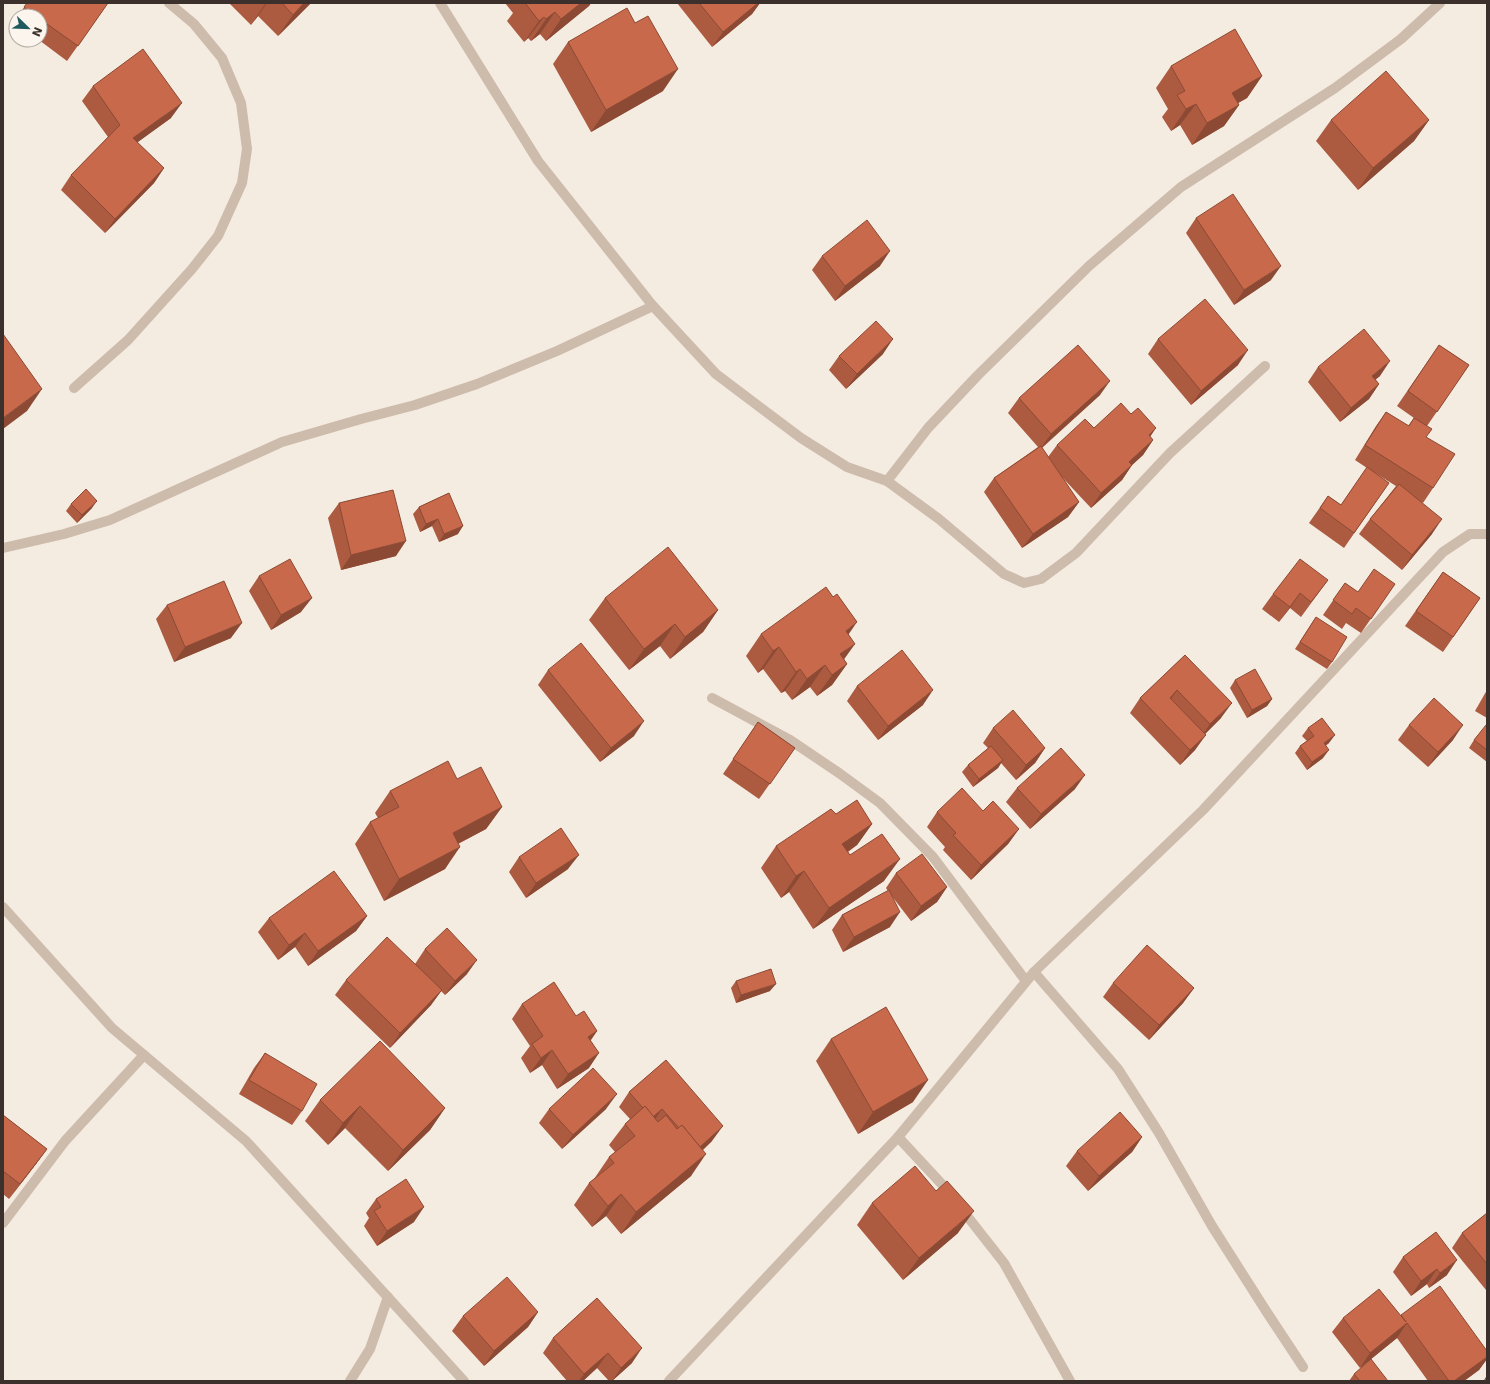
<svg xmlns="http://www.w3.org/2000/svg" width="1490" height="1384" viewBox="0 0 1490 1384" font-family="'DejaVu Sans',sans-serif">
<style>
.lines{fill:none;stroke-linecap:round;stroke-linejoin:round}
.street{stroke:#cdbbac;stroke-width:10}
.wall{fill:#ac5a40}
.shaded-wall{fill:#8c4a34}
.building{fill:#c8694b;stroke:#8c4a34}
</style>
<rect width="100%" height="100%" fill="#f4ebe1"/>
<g class="lines">
<!-- street -->
<g class="street">
<path d="M440 3 538 161 653 306 716 374 801 438 847 467 887 481 939 519 1004 574 1024 583 1041 579 1076 553 1170 453 1265 366"/>
<path d="M74 388 128 340 192 269 218 236 242 183 247 149 241 103 222 58 194 24 169 3"/>
<path d="M887 481 928 428 978 375 1089 266 1181 187 1335 88 1401 39 1440 3"/>
<path d="M3 548 64 534 110 520 282 442 361 419 415 405 477 384 557 351 653 306"/>
<path d="M712 698 790 740 839 773 880 803 933 857 1026 981"/>
<path d="M3 907 112 1028 246 1141 464 1381"/>
<path d="M1034 972 1118 1069 1159 1133 1212 1226 1268 1314 1303 1367"/>
<path d="M898 1137 951 1194"/>
<path d="M960 1207 1004 1263 1070 1381"/>
<path d="M3 1223 65 1141 144 1055"/>
<path d="M350 1381 370 1349 388 1297"/>
<path d="M669 1381 898 1137 1034 972 1203 810 1443 552 1470 534H1487"/>
</g>
</g>
<!-- wall -->
<g class="wall">
<path d="M27 3H108L67 61 39 40H40V16H18Z"/>
<path d="M229 3H311L278 36 258 16 251 25Z"/>
<path d="M505 3H591L589 6 546 41 540 34 531 41 528 38 524 42 507 21 513 13Z"/>
<path d="M677 3H760L752 14 712 47Z"/>
<path d="M635 23 663 91 591 132 553 64 568 42Z"/>
<path d="M1171 66 1262 76 1247 98 1238 103 1239 105 1224 126 1192 145 1180 125 1171 131 1162 117 1168 109 1156 88Z"/>
<path d="M93 86 171 118 137 142 164 168 154 183 105 233 61 190 71 175 108 137 82 101Z"/>
<path d="M1331 120H1429L1414 141 1358 190 1316 141Z"/>
<path d="M1196 218 1271 280 1234 305 1186 233Z"/>
<path d="M822 256 880 266 835 301 812 270Z"/>
<path d="M1158 339 1238 365 1191 405 1148 354Z"/>
<path d="M1439 345 1469 365 1427 426 1426 437 1433 488 1423 503 1418 500 1432 534 1402 570 1359 534 1370 519 1396 486 1372 471 1389 483 1344 548 1309 523 1328 496 1341 505 1367 468 1355 460 1376 426 1386 412 1408 426 1414 418 1397 406Z"/>
<path d="M883 354 846 389 829 370 839 356Z"/>
<path d="M1318 367 1380 376 1375 379 1379 384 1369 399 1340 422 1308 382Z"/>
<path d="M1100 395 1042 448 1048 457 1057 445 1094 428 1150 437 1153 440 1143 455 1132 465 1122 480 1091 508 1060 475 1079 502 1068 517 1022 548 984 492 994 478 1038 447 1008 413 1019 398Z"/>
<path d="M449 493 458 534 439 542 432 526 420 532 413 514 419 507Z"/>
<path d="M339 503 396 556 341 570 328 518Z"/>
<path d="M71 504 92 508 77 523 66 511Z"/>
<path d="M1443 572 1480 598 1443 652 1405 626Z"/>
<path d="M259 576 301 612 271 630 249 591Z"/>
<path d="M1328 580 1301 617 1290 608 1279 622 1262 609 1273 594Z"/>
<path d="M1345 583 1358 592 1395 584 1361 633 1346 623 1342 629 1323 615Z"/>
<path d="M833 597 849 635 844 659 847 664 832 685 817 696 810 687 792 700 785 691 781 693 763 669 758 673 746 656 761 634Z"/>
<path d="M605 598 718 610 703 632 670 659 660 646 629 670 589 620Z"/>
<path d="M167 605 231 638 174 662 156 619Z"/>
<path d="M1316 617 1332 662 1327 669 1295 649Z"/>
<path d="M1185 655 1221 718 1205 734 1195 750 1180 765 1130 713 1140 698Z"/>
<path d="M548 670 634 736 600 762 538 685Z"/>
<path d="M1235 680 1272 699 1267 706 1247 718 1230 688Z"/>
<path d="M857 686 923 705 878 740 847 701Z"/>
<path d="M1487 690V718L1475 711Z"/>
<path d="M758 722 795 748 759 799 723 774Z"/>
<path d="M1409 725 1453 740 1428 767 1398 740Z"/>
<path d="M1487 725V762L1469 748 1474 740Z"/>
<path d="M993 728 1045 748 1035 763 1016 780 1001 763 998 768 973 787 962 772 968 765 988 748 983 743Z"/>
<path d="M1308 728 1329 743 1325 746 1323 758 1307 770 1295 753 1300 746 1307 741 1302 736Z"/>
<path d="M457 779 502 807 486 829 458 844 445 869 384 901 355 844 370 822 378 818 375 813 390 791Z"/>
<path d="M1017 788 1075 789 1030 829 1006 802Z"/>
<path d="M983 811 1019 829 1008 844 971 880 943 850 945 847 927 827 937 812Z"/>
<path d="M836 814 872 824 857 845 848 852 850 855 884 881 813 929 789 892 781 898 761 868 776 846Z"/>
<path d="M519 857 568 869 526 898 509 872Z"/>
<path d="M896 873 947 887 937 902 911 921 891 895 890 927 843 952 832 930 842 915 888 891 886 888Z"/>
<path d="M367 916 356 931 308 966 295 947 278 960 258 932 269 918Z"/>
<path d="M425 949 467 974 445 995 441 991 431 1005 390 1048 335 995 346 980 415 964Z"/>
<path d="M736 981 770 991 736 1003 731 988Z"/>
<path d="M1113 983 1194 988 1183 1003 1149 1040 1103 997Z"/>
<path d="M522 1004 576 1016 597 1031 591 1040 589 1068 557 1089 542 1065 530 1073 521 1058 530 1046 512 1019Z"/>
<path d="M831 1039 913 1102 858 1134 816 1061Z"/>
<path d="M265 1053 302 1111 292 1125 239 1094 254 1068Z"/>
<path d="M666 1060 712 1141 703 1150 691 1176 621 1234 606 1216 592 1227 574 1205 589 1183 594 1179 609 1157 615 1152 609 1145 625 1124 630 1119 619 1107 629 1092Z"/>
<path d="M320 1100 445 1108 430 1130 388 1171 345 1128 328 1145 305 1121Z"/>
<path d="M549 1109H606L562 1149 539 1123Z"/>
<path d="M3 1115 47 1149 36 1164 9 1199 3 1194Z"/>
<path d="M1142 1137 1132 1152 1088 1191 1066 1166 1077 1151Z"/>
<path d="M376 1199 414 1222 377 1246 364 1226 369 1218 366 1213Z"/>
<path d="M872 1203 958 1233 903 1280 857 1225Z"/>
<path d="M1487 1213V1289L1486 1290 1452 1248 1462 1233Z"/>
<path d="M1436 1232 1447 1275 1429 1288 1427 1284 1411 1296 1393 1272 1403 1257Z"/>
<path d="M597 1298 632 1363 612 1381H609L597 1368 583 1381H567L543 1353 553 1338Z"/>
<path d="M538 1312 528 1327 484 1366 452 1331 463 1316Z"/>
<path d="M1401 1315 1487 1351V1359L1479 1370 1464 1381H1428L1397 1338 1360 1368 1332 1332 1343 1318 1401 1316Z"/>
<path d="M1354 1374 1388 1381H1349Z"/>
</g>
<!-- shaded-wall -->
<g class="shaded-wall">
<path d="M266 3H267L258 16 251 25Z"/>
<path d="M304 3H311L278 36 293 15Z"/>
<path d="M581 3H591L589 6 546 41 561 19Z"/>
<path d="M758 3H760L752 14 712 47 723 32Z"/>
<path d="M555 12 540 34 531 41 546 19Z"/>
<path d="M544 17 528 38 524 42 539 21Z"/>
<path d="M678 69 663 91 591 132 606 110Z"/>
<path d="M1262 76 1247 98 1217 115 1232 93Z"/>
<path d="M182 103 171 118 123 153 133 138Z"/>
<path d="M1196 104 1180 125 1171 131 1186 109Z"/>
<path d="M1239 105 1224 126 1192 145 1207 123Z"/>
<path d="M1429 120 1414 141 1358 190 1373 168Z"/>
<path d="M164 168 154 183 105 233 115 219Z"/>
<path d="M890 251 880 266 835 301 845 286Z"/>
<path d="M1281 266 1271 280 1234 305 1244 290Z"/>
<path d="M893 339 883 354 846 389 857 374Z"/>
<path d="M1248 350 1238 365 1191 405 1201 391Z"/>
<path d="M1390 361 1380 376 1362 391 1372 376Z"/>
<path d="M1110 381 1100 395 1040 449 1051 434Z"/>
<path d="M1379 384 1369 399 1340 422 1351 408Z"/>
<path d="M42 389 27 411 3 429V418Z"/>
<path d="M1156 428 1146 443 1149 435Z"/>
<path d="M1153 440 1143 455 1119 477 1129 462Z"/>
<path d="M1132 465 1122 480 1091 508 1101 493Z"/>
<path d="M97 501 92 508 77 523 82 515Z"/>
<path d="M1079 502 1068 517 1022 548 1033 534Z"/>
<path d="M438 519 432 526 420 532 426 524Z"/>
<path d="M1442 519 1432 534 1402 570 1412 555Z"/>
<path d="M463 526 458 534 439 542 444 534Z"/>
<path d="M406 541 396 556 341 570 351 555Z"/>
<path d="M1300 593 1290 608 1279 622 1290 607Z"/>
<path d="M312 598 301 612 271 630 281 615Z"/>
<path d="M718 610 703 632 670 659 685 637Z"/>
<path d="M857 622 842 644 846 631Z"/>
<path d="M242 623 231 638 174 662 185 647Z"/>
<path d="M675 624 660 646 629 670 644 649Z"/>
<path d="M855 644 840 665V654Z"/>
<path d="M779 647 763 669 758 673 773 651Z"/>
<path d="M847 664 832 685 817 696 832 675Z"/>
<path d="M825 665 810 687 792 700 807 679Z"/>
<path d="M800 669 785 691 781 693 796 672Z"/>
<path d="M933 690 923 705 878 740 888 726Z"/>
<path d="M1177 690 1167 705 1170 698Z"/>
<path d="M1272 699 1267 706 1247 718 1252 710Z"/>
<path d="M1232 703 1221 718 1200 739 1210 724Z"/>
<path d="M644 721 634 736 600 762 611 748Z"/>
<path d="M1463 725 1453 740 1428 767 1438 752Z"/>
<path d="M1206 735 1195 750 1180 765 1190 750Z"/>
<path d="M1335 735 1329 743 1318 751 1324 743Z"/>
<path d="M1045 748 1035 763 1016 780 1026 765Z"/>
<path d="M1329 750 1323 758 1307 770 1312 762Z"/>
<path d="M1003 760 998 768 973 787 979 779Z"/>
<path d="M1085 775 1075 789 1030 829 1041 814Z"/>
<path d="M502 807 486 829 438 854 453 833Z"/>
<path d="M872 824 857 845 827 865 842 844Z"/>
<path d="M1019 829 1008 844 971 880 981 865Z"/>
<path d="M460 847 445 869 384 901 399 879Z"/>
<path d="M579 855 568 869 526 898 536 883Z"/>
<path d="M900 859 884 881 813 929 829 908Z"/>
<path d="M804 871 789 892 781 898 796 876Z"/>
<path d="M947 887 937 902 911 921 921 906Z"/>
<path d="M900 912 890 927 843 952 854 937Z"/>
<path d="M367 916 356 931 308 966 318 951Z"/>
<path d="M305 933 295 947 278 960 289 945Z"/>
<path d="M477 960 467 974 445 995 455 981Z"/>
<path d="M776 984 770 991 736 1003 741 995Z"/>
<path d="M1194 988 1183 1003 1149 1040 1159 1025Z"/>
<path d="M442 990 431 1005 390 1048 400 1033Z"/>
<path d="M597 1031 587 1045 588 1037Z"/>
<path d="M552 1050 542 1065 530 1073 541 1058Z"/>
<path d="M599 1053 589 1068 557 1089 568 1074Z"/>
<path d="M928 1080 913 1102 858 1134 873 1112Z"/>
<path d="M617 1094 606 1109 562 1149 573 1135Z"/>
<path d="M360 1106 345 1128 328 1145 343 1123Z"/>
<path d="M445 1108 430 1130 388 1171 403 1150Z"/>
<path d="M662 1109 652 1124 651 1118Z"/>
<path d="M723 1126 712 1141 687 1164 697 1149Z"/>
<path d="M1142 1137 1132 1152 1088 1191 1099 1176Z"/>
<path d="M47 1149 36 1164 9 1199 20 1184Z"/>
<path d="M706 1154 691 1176 621 1234 636 1212Z"/>
<path d="M621 1194 606 1216 592 1227 608 1206Z"/>
<path d="M424 1207 414 1222 377 1246 387 1231Z"/>
<path d="M974 1211 958 1233 903 1280 919 1258Z"/>
<path d="M1457 1260 1447 1275 1429 1288 1440 1273Z"/>
<path d="M1437 1269 1427 1284 1411 1296 1421 1281Z"/>
<path d="M538 1312 528 1327 484 1366 494 1351Z"/>
<path d="M1407 1323 1397 1338 1360 1368 1370 1353Z"/>
<path d="M642 1348 632 1363 612 1381 621 1368Z"/>
<path d="M608 1353 597 1368 583 1381H579L584 1374Z"/>
<path d="M1487 1357V1359L1479 1370 1464 1381H1454Z"/>
</g>
<!-- building -->
<g class="building">
<path d="M27 3H108L78 46 40 19V16H36L24 7Z"/>
<path d="M282 3H304L293 15Z"/>
<path d="M525 3H581L561 19 555 12 546 19 544 17 539 21Z"/>
<path d="M699 3H758L723 32Z"/>
<path d="M627 8 635 23 648 16 678 69 606 110 568 42Z"/>
<path d="M1235 29 1262 76 1232 93 1239 105 1207 123 1196 104 1186 109 1177 95 1185 91 1171 66Z"/>
<path d="M143 49 182 103 133 138 164 168 115 219 71 175 120 125 93 86Z"/>
<path d="M1386 71 1429 120 1373 168 1331 120Z"/>
<path d="M1233 194 1281 266 1244 290 1196 218Z"/>
<path d="M867 220 890 251 845 286 822 256Z"/>
<path d="M1205 299 1248 350 1201 391 1158 339Z"/>
<path d="M876 321 893 339 857 374 839 356Z"/>
<path d="M1364 329 1390 361 1372 376 1379 384 1351 408 1318 367Z"/>
<path d="M3 334 42 389 3 418Z"/>
<path d="M1078 345 1110 381 1051 434 1019 398Z"/>
<path d="M1439 345 1469 365 1437 412 1408 391Z"/>
<path d="M1121 403 1131 414 1138 408 1156 428 1149 435 1153 440 1129 462 1132 465 1101 493 1057 445 1085 419 1094 428Z"/>
<path d="M1386 412 1409 426 1414 418 1432 429 1426 437 1455 454 1433 488 1365 445Z"/>
<path d="M1041 446 1079 502 1033 534 994 478Z"/>
<path d="M1367 467 1389 483 1354 533 1320 508 1328 496 1341 505Z"/>
<path d="M1399 484 1442 519 1412 555 1370 519Z"/>
<path d="M86 489 97 501 82 515 71 504Z"/>
<path d="M393 490 406 541 351 555 339 503Z"/>
<path d="M449 493 463 526 444 534 438 519 426 524 419 507Z"/>
<path d="M668 547 718 610 685 637 675 624 644 649 605 598Z"/>
<path d="M290 559 312 598 281 615 259 576Z"/>
<path d="M1300 559 1328 580 1311 602 1300 593 1290 607 1273 594Z"/>
<path d="M1374 569 1395 584 1371 619 1356 608 1352 614 1333 600 1345 583 1358 592Z"/>
<path d="M1443 572 1480 598 1453 637 1416 611Z"/>
<path d="M224 581 242 623 185 647 167 605Z"/>
<path d="M826 587 833 597 837 594 857 622 846 631 855 644 840 654 847 664 832 675 825 665 807 679 800 669 796 672 779 647 773 651 761 634Z"/>
<path d="M1316 617 1347 637 1332 662 1300 642Z"/>
<path d="M581 643 644 721 611 748 548 670Z"/>
<path d="M902 650 933 690 888 726 857 686Z"/>
<path d="M1185 655 1232 703 1210 724 1177 690 1170 698 1206 735 1190 750 1140 698Z"/>
<path d="M1255 669 1272 699 1252 710 1235 680Z"/>
<path d="M1434 698 1463 725 1438 752 1409 725Z"/>
<path d="M1013 710 1045 748 1026 765 993 728Z"/>
<path d="M1322 718 1335 735 1324 743 1329 750 1312 762 1300 746 1314 736 1308 728Z"/>
<path d="M758 722 795 748 770 784 733 759Z"/>
<path d="M1486 725H1487V750L1474 740Z"/>
<path d="M991 746 1003 760 979 779 968 765Z"/>
<path d="M1061 748 1085 775 1041 814 1017 788Z"/>
<path d="M448 761 457 779 481 767 502 807 453 833 460 847 399 879 370 822 399 807 390 791Z"/>
<path d="M962 788 983 811 993 801 1019 829 981 865 953 835 956 833 937 812Z"/>
<path d="M857 800 872 824 842 844 850 855 882 834 900 859 829 908 804 871 796 876 776 846 831 809 836 814Z"/>
<path d="M561 828 579 855 536 883 519 857Z"/>
<path d="M922 854 947 887 921 906 896 873Z"/>
<path d="M334 871 367 916 318 951 305 933 289 945 269 918Z"/>
<path d="M889 890 900 912 854 937 842 915Z"/>
<path d="M447 928 477 960 455 981 425 949Z"/>
<path d="M387 937 442 990 400 1033 346 980Z"/>
<path d="M1147 945 1194 988 1159 1025 1113 983Z"/>
<path d="M771 969 776 984 741 995 736 981Z"/>
<path d="M554 982 576 1016 584 1011 597 1031 588 1037 599 1053 568 1074 552 1050 541 1058 532 1044 543 1036 522 1004Z"/>
<path d="M886 1007 928 1080 873 1112 831 1039Z"/>
<path d="M380 1041 445 1108 403 1150 360 1106 343 1123 320 1100Z"/>
<path d="M265 1053 317 1084 302 1111 249 1080Z"/>
<path d="M666 1060 723 1126 700 1147 682 1125 679 1128 662 1109 653 1117 645 1106 643 1108 629 1092Z"/>
<path d="M593 1068 617 1094 573 1135 549 1109Z"/>
<path d="M645 1106 658 1122 666 1115 677 1129 682 1125 706 1154 636 1212 621 1194 608 1206 589 1183 614 1163 609 1157 635 1136 625 1124Z"/>
<path d="M1120 1112 1142 1137 1099 1176 1077 1151Z"/>
<path d="M3 1115 47 1149 20 1184 3 1171Z"/>
<path d="M915 1166 936 1191 947 1181 974 1211 919 1258 872 1203Z"/>
<path d="M406 1179 424 1207 387 1231 374 1211 381 1207 376 1199Z"/>
<path d="M1487 1213V1264L1462 1233Z"/>
<path d="M1436 1232 1457 1260 1440 1273 1437 1269 1421 1281 1403 1257Z"/>
<path d="M507 1277 538 1312 494 1351 463 1316Z"/>
<path d="M1440 1286 1487 1351V1357L1454 1381H1449L1407 1323 1370 1353 1343 1318 1379 1289 1406 1322 1401 1315Z"/>
<path d="M597 1298 642 1348 621 1368 608 1353 584 1374 553 1338Z"/>
<path d="M1371 1359 1388 1381H1360L1354 1374Z"/>
<path d="M1487 1376V1381H1484Z"/>
</g>
<!-- border -->
<rect width="1490" height="1384" fill="none" stroke="#3b302b" stroke-width="8"/>
<!-- north arrow -->
<g transform="translate(28 28) rotate(113)"><circle r="19" fill="#fbf5ee" stroke="#aea6a0"/>
<path d="M0-3L7 15L0 10L-7 15Z" fill="#1f5a5e"/>
<text y="-6" font-size="11" font-weight="bold" text-anchor="middle" fill="#3b302b">N</text>
</g>
</svg>
